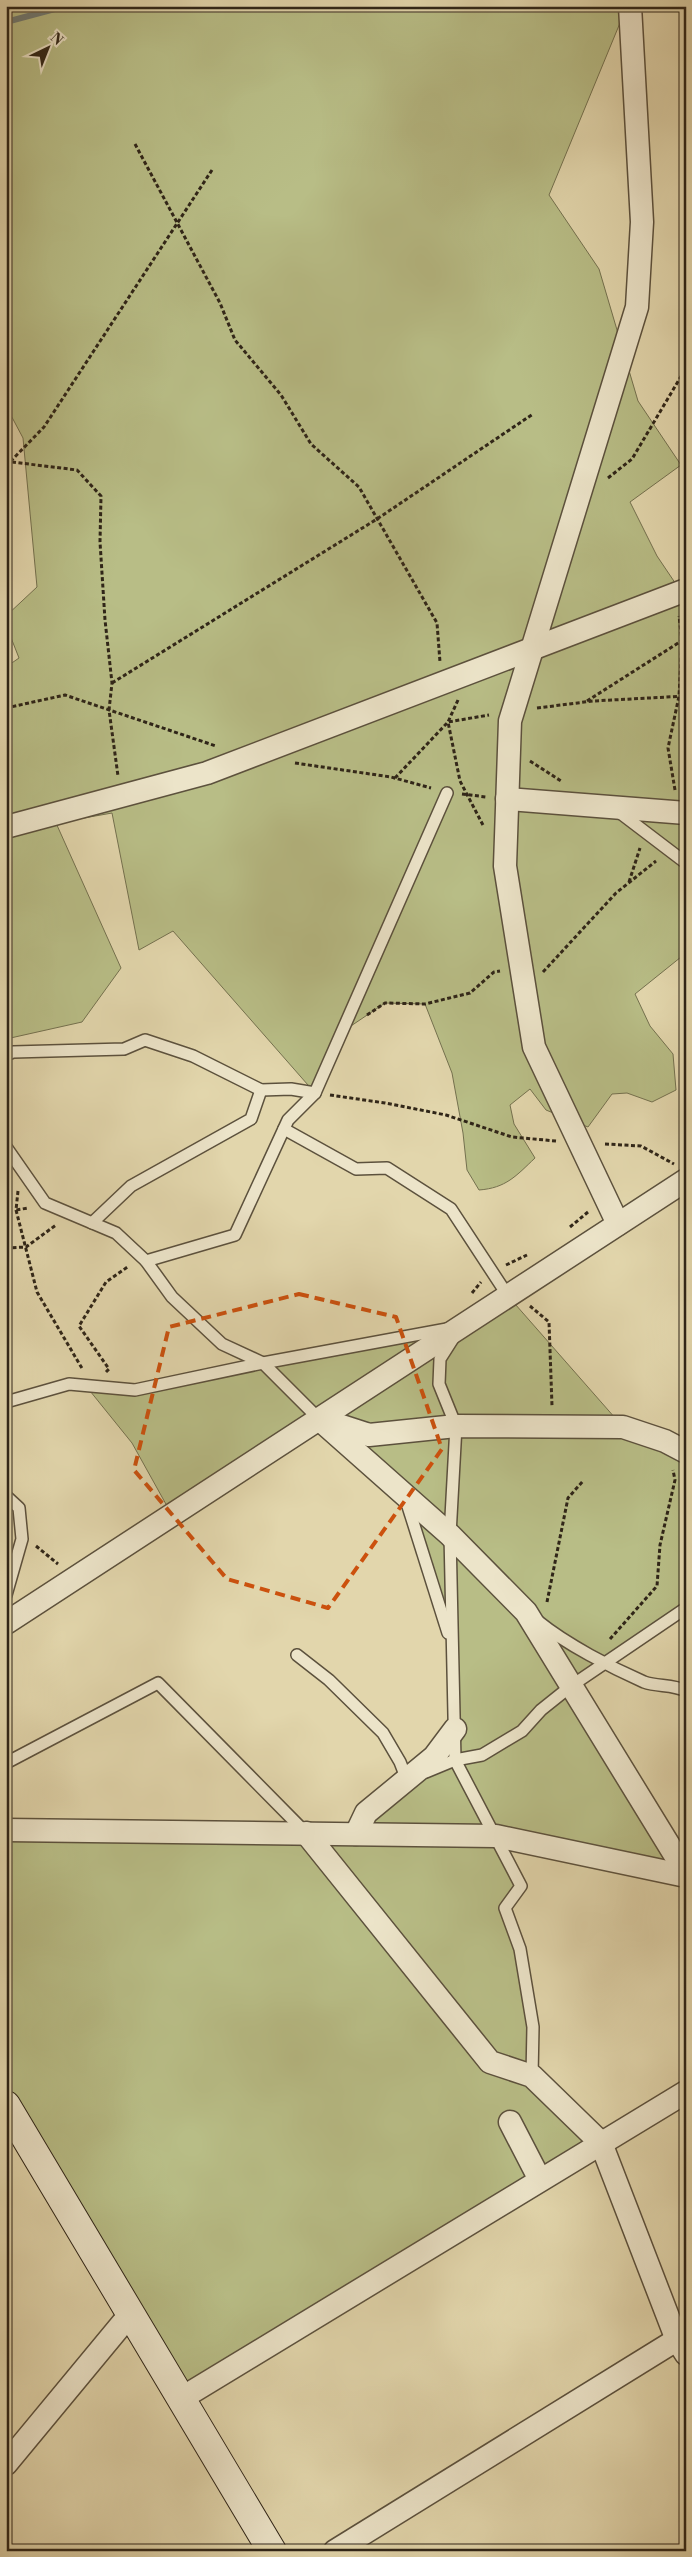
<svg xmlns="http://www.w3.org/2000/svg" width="692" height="2557" viewBox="0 0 692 2557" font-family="'Libre Bodoni',serif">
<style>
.green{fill:#b8bd86;stroke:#74714f}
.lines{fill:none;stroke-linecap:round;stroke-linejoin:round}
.stream{stroke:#707c77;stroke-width:6}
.lane-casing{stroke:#5c513d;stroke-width:14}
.street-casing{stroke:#5c513d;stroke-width:25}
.secondary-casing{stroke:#2f2518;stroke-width:30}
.path{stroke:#2f2518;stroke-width:3;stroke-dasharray:4 2.5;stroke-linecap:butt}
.lane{stroke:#ece4c9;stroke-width:11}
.street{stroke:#ece4c9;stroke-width:22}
.secondary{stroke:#ece4c9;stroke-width:28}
.marked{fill:none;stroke:#cc510e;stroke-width:4;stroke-dasharray:10 6;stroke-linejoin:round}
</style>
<rect width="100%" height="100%" fill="#e2d6ac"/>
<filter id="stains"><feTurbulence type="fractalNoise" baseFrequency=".004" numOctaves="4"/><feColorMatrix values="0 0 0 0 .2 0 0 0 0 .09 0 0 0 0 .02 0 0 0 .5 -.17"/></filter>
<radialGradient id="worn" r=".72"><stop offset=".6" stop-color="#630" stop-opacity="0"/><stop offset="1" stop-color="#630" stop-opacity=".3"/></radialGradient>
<!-- green -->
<g class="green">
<path d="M6 6H627L549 195 599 269 638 401 681 465 630 502 657 556 686 599V953L635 994 650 1026 673 1054 676 1090 652 1102 627 1093 612 1094 588 1127 546 1110 530 1089 510 1105 514 1124 535 1158C516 1176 506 1188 479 1190L467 1170 463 1133 452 1073 425 1004 385 1003 342 1032 315 1093 173 931 139 950 112 813 56 823 121 968 82 1022 6 1039V667L19 658 6 625V616L37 587 23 438 6 406Z"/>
<path d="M508 1296 623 1427 686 1452V1608L571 1686 686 1873 496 1836 521 1886 505 1908 533 2027 532 2075 601 2143 182 2398 6 2105V1830L355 1834 455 1729 453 1646 404 1494 319 1419 172 1515 132 1443 86 1386 135 1390 461 1326Z"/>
</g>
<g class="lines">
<!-- stream -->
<path class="stream" d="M6 22 66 6"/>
<defs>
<g id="lane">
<path d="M619 812 686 863"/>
<path d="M6 1055 13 1052 124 1049 145 1040 193 1056 261 1090 291 1089 315 1093"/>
<path d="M284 1129 356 1169 387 1168 451 1209 508 1296"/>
<path d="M6 1147 45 1203 116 1233 146 1261 172 1297 222 1344 263 1363 319 1419"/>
<path d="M92 1223 131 1186 251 1119 261 1090"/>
<path d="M146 1261 235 1235 288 1120 315 1093 447 793"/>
<path d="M454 1337 440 1359 439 1384 456 1426 450 1535 455 1760 521 1886 505 1908 520 1949 533 2027 532 2076"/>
<path d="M6 1402 69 1384 135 1390 263 1363 447 1329"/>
<path d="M6 1496 19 1508 22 1539 6 1595"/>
<path d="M406 1500 448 1633"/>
<path d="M539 1622C566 1644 612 1668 644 1682 658 1687 672 1684 686 1691"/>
<path d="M297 1655 329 1680 383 1733 400 1762 407 1780"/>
<path d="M6 1763 158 1683 305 1832"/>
<path d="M426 1772 455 1760 482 1755 522 1731 541 1710 571 1686 686 1608"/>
</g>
<g id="street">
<path d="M507 799 686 813"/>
<path d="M6 827 207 773 686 590"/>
<path d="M618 1224 534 1047 505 866 510 721 637 307 642 222 630 6"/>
<path d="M319 1419 450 1535 526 1612 686 1873"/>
<path d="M329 1422 369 1435 456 1426 623 1427 665 1441 686 1452"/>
<path d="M6 1623 686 1180"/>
<path d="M6 1830 496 1836 686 1876"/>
<path d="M306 1833 490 2062 532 2076 601 2143 677 2340 686 2354"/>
<path d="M356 1834 366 1813 434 1757 455 1729"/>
<path d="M510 2122 540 2180"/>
<path d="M182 2398 686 2092"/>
<path d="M6 2464 131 2313"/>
<path d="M335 2551 686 2334"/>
</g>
<path id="secondary" d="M6 2105 272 2551"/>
</defs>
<!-- lane casing -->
<use href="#lane" class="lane-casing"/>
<!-- street casing -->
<use href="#street" class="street-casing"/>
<!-- secondary casing -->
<use href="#secondary" class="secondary-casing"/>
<!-- path -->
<g class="path">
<path d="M135 144 220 303 235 340 281 395 311 444 359 487 437 623 440 662"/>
<path d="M12 462 77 470 101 496 100 542 105 620 112 683 109 710 118 776"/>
<path d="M6 466 44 427 212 170"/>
<path d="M608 478 632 459 686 368"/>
<path d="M112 683 377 519 533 414"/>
<path d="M458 700 448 722 460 781 484 827"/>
<path d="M587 701 686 638"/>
<path d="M6 708 65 695 216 746"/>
<path d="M537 708 593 701 686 696"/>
<path d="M530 761 561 781"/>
<path d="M295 763 391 777 431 788"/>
<path d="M395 778 448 722 489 715"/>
<path d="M675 790 668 748 679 696 682 641 679 616"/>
<path d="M462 794 486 797"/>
<path d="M629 882 640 848"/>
<path d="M543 972 616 893 656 861"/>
<path d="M367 1015 385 1003 425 1004 470 993 494 972 500 971"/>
<path d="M330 1095 385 1103 446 1115 512 1137 556 1141"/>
<path d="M605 1144 641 1146 674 1164"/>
<path d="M18 1191 16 1210 28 1208"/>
<path d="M16 1210 37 1292 83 1370"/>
<path d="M570 1227 588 1212"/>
<path d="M6 1248 26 1247 56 1225"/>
<path d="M506 1265 527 1255"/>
<path d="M472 1293 481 1282"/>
<path d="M530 1306 549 1322 552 1406"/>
<path d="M106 1372 109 1369 79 1326 106 1282 129 1266"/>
<path d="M36 1546 58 1564"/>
<path d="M547 1602 568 1498 583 1481"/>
<path d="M610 1639 657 1586 660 1545 675 1480 673 1470"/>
</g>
<!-- lane -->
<use href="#lane" class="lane"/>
<!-- street -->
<use href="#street" class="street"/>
<!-- secondary -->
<use href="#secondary" class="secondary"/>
</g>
<!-- marked area -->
<path class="marked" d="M299 1294 396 1317 442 1449 328 1608 227 1579 134 1470 169 1327Z"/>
<!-- margin -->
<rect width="692" height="2557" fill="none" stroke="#e2d6ac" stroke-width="25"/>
<rect x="8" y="8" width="677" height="2542" fill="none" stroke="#2f2518" stroke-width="2.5"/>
<rect x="12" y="12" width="667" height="2532" fill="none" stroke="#2f2518"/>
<!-- north arrow -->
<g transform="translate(48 48) rotate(43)" stroke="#ece4c9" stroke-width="4" paint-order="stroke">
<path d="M0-4L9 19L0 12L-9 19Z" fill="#2f2518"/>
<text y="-8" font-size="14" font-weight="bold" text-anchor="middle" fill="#2f2518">N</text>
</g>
<rect width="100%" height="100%" filter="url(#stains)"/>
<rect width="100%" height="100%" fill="url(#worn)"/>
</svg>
